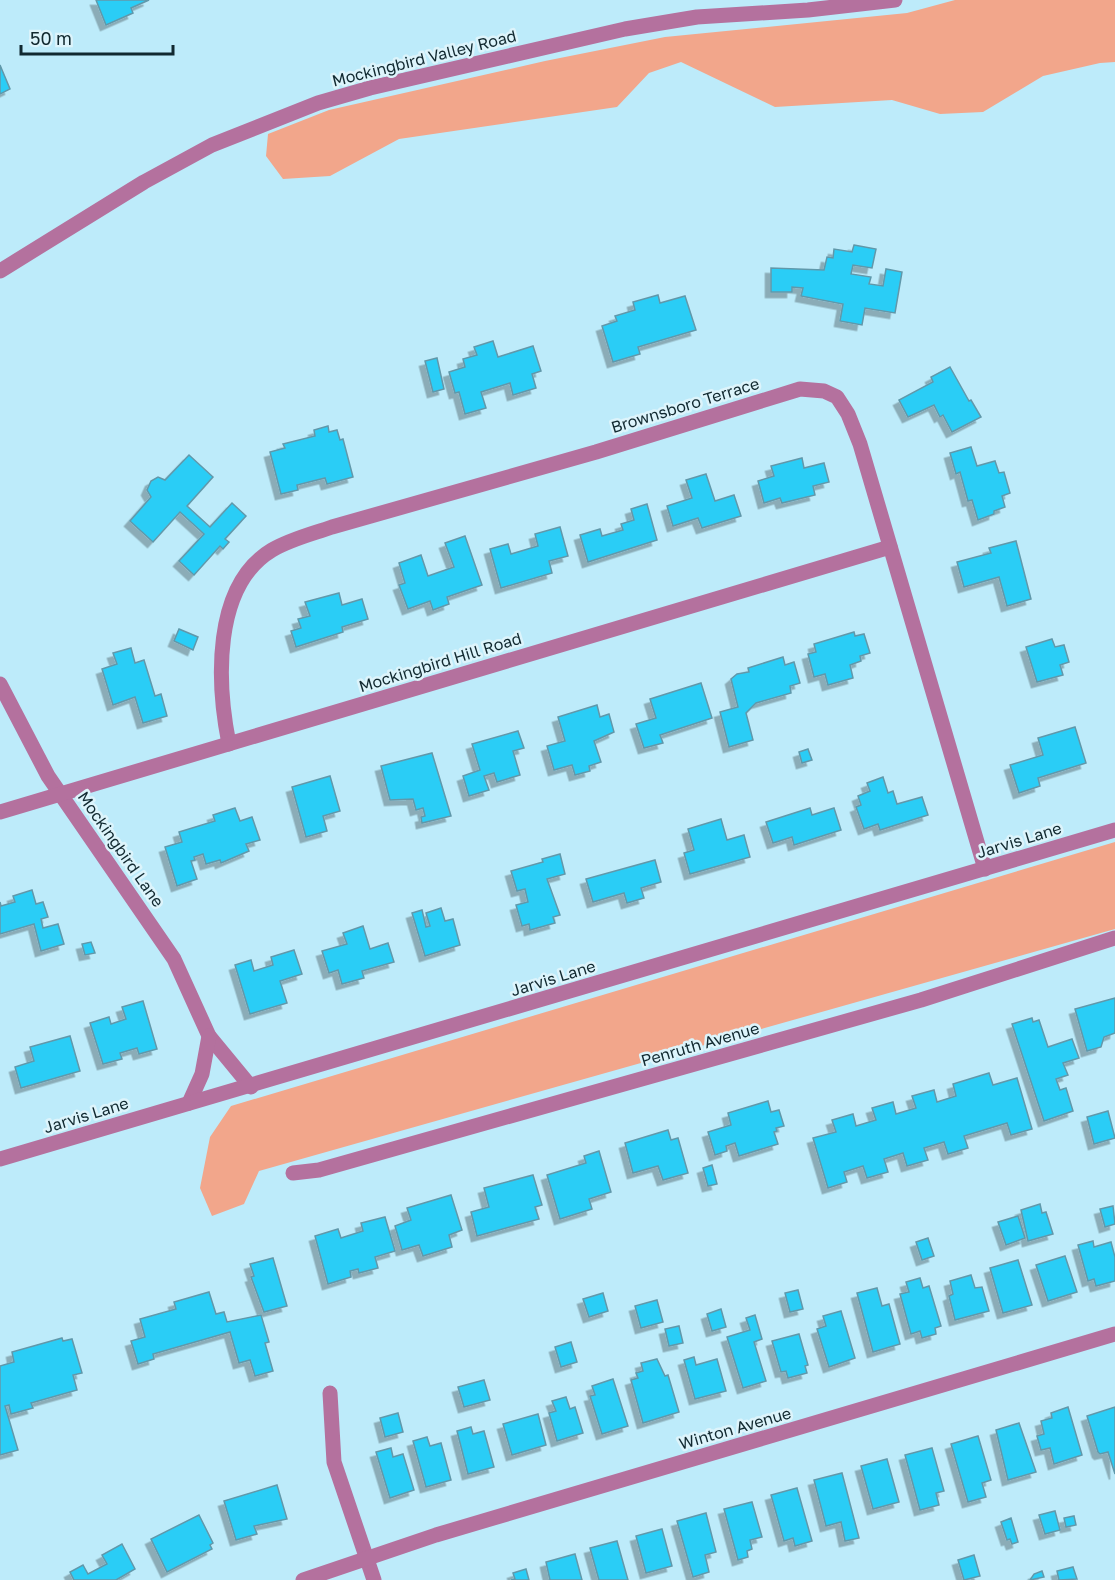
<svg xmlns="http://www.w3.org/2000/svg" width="1115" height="1580" viewBox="0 0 1115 1580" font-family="'Golos Text',sans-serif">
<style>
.green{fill:#f2a68b}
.building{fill:#2ccdf6;stroke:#6198aa;stroke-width:1.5;filter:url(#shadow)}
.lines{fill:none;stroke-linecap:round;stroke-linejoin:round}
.minor{stroke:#b4719e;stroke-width:15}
.labels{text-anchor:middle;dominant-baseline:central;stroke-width:5;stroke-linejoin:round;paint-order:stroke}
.street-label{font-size:16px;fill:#112930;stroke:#ddf4fb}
</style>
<defs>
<filter id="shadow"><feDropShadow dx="-5.5" dy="5.5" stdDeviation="0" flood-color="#0004"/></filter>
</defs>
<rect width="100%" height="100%" fill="#bdebfa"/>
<!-- green -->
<g class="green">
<path d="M955 0H1115V62L1100 63 1043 76 983 112 940 114 892 100 775 107 681 62 649 73 617 107 399 139 330 176 283 179 266 156 268 134 329 110 545 61 665 37 907 13Z"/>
<path d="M1115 842V929L259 1171 244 1204 212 1216 200 1188 210 1137 231 1106Z"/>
</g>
<!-- building -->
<g class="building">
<path d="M96 0H149L131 8 133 13 106 25Z"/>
<path d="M0 65 10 89 0 94Z"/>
<path d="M854 245 876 249 872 268 853 265 851 274 871 277 869 284 883 286 886 269 902 272 895 313 865 308 862 325 840 321 843 304 801 296 803 288 792 287V292H771V268L824 270 827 257 833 258 834 249 852 252Z"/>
<path d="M658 295 660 303 685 296 696 330 638 347 640 354 613 362 602 326 617 321 615 316 635 310 633 302Z"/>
<path d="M493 341 498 357 533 346 541 371 532 374 536 388 513 395 510 383 481 392 486 408 465 414 459 392 455 393 449 372 465 367 463 359 477 355 474 347Z"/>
<path d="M437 358 444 389 433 392 425 361Z"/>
<path d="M950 367 969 401 971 400 981 417 952 432 943 415 940 417 934 405 908 417 899 400 933 382 931 377Z"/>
<path d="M328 426 329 432 337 430 340 440 343 439 353 477 327 484 325 478 297 485 298 490 281 494 270 452 285 448 283 444 315 436 314 430Z"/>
<path d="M971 447 977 466 995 461 999 473 1004 472 1010 493 1002 496 1005 507 994 511V514L978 520 972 500 968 501 960 472 956 474 950 453Z"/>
<path d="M189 455 213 477 187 506 210 527 232 503 246 516 225 539 229 542 223 549 220 546 194 575 179 561 204 534 180 512 153 542 130 521 151 497 147 490 151 481 158 477 165 480Z"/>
<path d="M802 458 804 468 824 463 829 482 813 486 815 495 782 503 780 498 764 503 758 481 774 476 771 466Z"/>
<path d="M706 474 715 501 734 495 741 516 702 528 698 518 673 526 667 506 692 498 686 480Z"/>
<path d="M647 504 657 540 588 562 580 535 600 529 602 536 623 530 621 524 634 520 631 509Z"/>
<path d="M560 527 568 556 549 561 552 573 501 588 490 549 508 544 511 554 538 546 535 534Z"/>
<path d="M465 536 482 585 447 597 449 604 433 610 430 601 408 609 399 585 405 583 399 563 421 555 428 576 454 567 445 543Z"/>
<path d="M1016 541 1031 599 1007 606 999 577 964 587 957 562 991 553 989 548Z"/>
<path d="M339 593 342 605 362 599 368 619 342 627 343 632 296 647 291 631 301 628 298 619 310 616 305 602Z"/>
<path d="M179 629 198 637 193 650 174 641Z"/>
<path d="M854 632 855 636 864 634 870 653 860 656 861 661 850 665 853 678 828 685 825 674 814 677 808 654 816 652 814 644Z"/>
<path d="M1052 639 1055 647 1064 645 1069 662 1060 665 1063 675 1037 682 1026 647Z"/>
<path d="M131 648 135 663 144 660 155 696 161 694 167 716 143 723 135 697 113 705 102 669 117 664 113 653Z"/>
<path d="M783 657 785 665 794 662 800 683 790 686 791 693 756 703 746 713 753 740 729 747 720 712 738 707 731 679 737 674 749 672 748 668Z"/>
<path d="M701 683 712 718 660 735 663 743 644 748 636 724 656 718 650 699Z"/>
<path d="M597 705 600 717 609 714 614 732 594 741 601 762 589 766 590 771 575 775 572 765 554 770 547 746 565 741 558 717Z"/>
<path d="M1075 727 1086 763 1038 778 1040 786 1019 793 1010 765 1043 755 1038 738Z"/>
<path d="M518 731 524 748 513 751 520 775 497 782 494 773 484 776 489 790 469 796 463 776 480 770 472 744Z"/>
<path d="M808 749 812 760 802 763 799 752Z"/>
<path d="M432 753 451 816 422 823 421 817 425 816 423 808 416 810 413 799 390 800 381 766Z"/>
<path d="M330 776 340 811 323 816 327 831 306 837 292 787Z"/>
<path d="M883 777 888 793 893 791 897 804 922 797 928 815 880 830 878 824 864 829 856 807 861 805 858 796 870 791 867 783Z"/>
<path d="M235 808 240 821 252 817 260 840 246 844 249 851 221 863 220 860 206 864 203 854 194 857 195 860 191 861 197 879 177 886 165 847 182 842 179 832 215 821 213 815Z"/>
<path d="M810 808 812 815 834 808 841 830 794 845 792 837 773 843 766 822Z"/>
<path d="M721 819 727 840 744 835 750 857 690 874 684 853 694 850 688 829Z"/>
<path d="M560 854 565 874 547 879 560 915 553 917 555 923 530 930 529 924 522 926 516 905 528 902 525 889 517 891 511 871 543 862 542 859Z"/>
<path d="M655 860 661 882 641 888 644 898 627 903 624 893 593 902 586 879Z"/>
<path d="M32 890 36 904 43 902 48 917 41 919 43 928 58 924 64 944 41 951 34 924 0 934V902L1 906 15 902 13 896Z"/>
<path d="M441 908 445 921 453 919 460 945 425 956 412 913 422 910 426 927 430 926 426 913Z"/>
<path d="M363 926 370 949 388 943 394 962 362 971 364 978 342 984 338 970 329 973 322 951 347 944 343 933Z"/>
<path d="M91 942 95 953 85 955 82 944Z"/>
<path d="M294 950 302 974 280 981 287 1003 250 1014 235 965 251 960 254 971 273 965 271 957Z"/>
<path d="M1115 998V1033L1104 1037 1101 1047 1087 1051 1075 1009Z"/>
<path d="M143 1001 157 1049 139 1054 137 1048 120 1053 122 1059 103 1064 90 1023 109 1017 111 1024 126 1019 122 1007Z"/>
<path d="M1032 1018 1033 1022 1039 1020 1048 1047 1072 1039 1079 1058 1063 1063 1068 1075 1056 1079 1060 1090 1066 1088 1073 1111 1044 1121 1012 1024Z"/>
<path d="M70 1036 80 1071 21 1088 15 1067 34 1061 30 1047Z"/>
<path d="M989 1073 993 1085 1017 1078 1032 1129 1011 1135 1007 1123 964 1136 968 1148 948 1154 944 1142 924 1148 928 1160 907 1166 903 1153 884 1159 888 1172 867 1178 863 1166 844 1172 847 1182 828 1188 813 1138 836 1132 832 1120 853 1114 856 1126 876 1120 872 1108 893 1102 896 1114 916 1108 912 1096 934 1090 937 1102 956 1096 953 1084Z"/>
<path d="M768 1101 771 1112 779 1110 784 1126 776 1128 777 1131 774 1132 778 1144 739 1156 735 1143 726 1146 727 1151 715 1155 708 1132 731 1125 728 1113Z"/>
<path d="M1108 1111 1115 1138 1094 1144 1087 1117Z"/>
<path d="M668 1130 671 1140 678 1138 688 1173 663 1180 658 1166 633 1173 625 1143Z"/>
<path d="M599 1151 611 1192 589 1199 592 1209 560 1219 547 1175 586 1163 584 1156Z"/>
<path d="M712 1165 717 1184 708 1186 703 1168Z"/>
<path d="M533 1175 542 1205 535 1207 539 1219 477 1236 471 1212 489 1207 484 1188Z"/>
<path d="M451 1195 462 1230 449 1235 452 1247 423 1256 419 1245 402 1250 395 1226 411 1220 407 1208Z"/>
<path d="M1040 1204 1042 1213 1046 1212 1053 1234 1028 1241 1021 1210Z"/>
<path d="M1113 1206 1115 1224 1105 1227 1100 1209Z"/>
<path d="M1018 1216 1025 1238 1006 1245 998 1222Z"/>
<path d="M385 1217 395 1251 375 1257 378 1268 359 1273 358 1269 350 1271 351 1277 328 1284 315 1236 338 1229 341 1238 363 1231 361 1223Z"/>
<path d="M928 1238 934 1256 922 1260 916 1242Z"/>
<path d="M1093 1241 1094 1247 1111 1242 1115 1257V1281L1096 1286 1094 1279 1088 1281 1078 1245Z"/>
<path d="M1065 1256 1077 1292 1048 1301 1036 1265Z"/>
<path d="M273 1258 287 1306 264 1312 251 1277 254 1276 250 1264Z"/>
<path d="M1018 1260 1032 1305 1003 1313 990 1268Z"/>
<path d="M971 1275 975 1288 982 1287 989 1311 955 1320 949 1296 953 1294 950 1281Z"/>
<path d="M920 1278 923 1288 929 1286 941 1326 935 1328 936 1334 922 1338 920 1331 911 1334 900 1294 909 1292 906 1282Z"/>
<path d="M877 1288 882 1306 889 1304 900 1344 873 1352 857 1293Z"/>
<path d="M798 1290 803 1309 790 1312 785 1293Z"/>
<path d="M209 1292 216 1314 224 1312 227 1322 261 1315 269 1342 265 1343 273 1371 255 1376 250 1360 239 1363 230 1332 153 1354 154 1359 138 1364 131 1341 145 1337 140 1319 176 1309 174 1302Z"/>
<path d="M603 1293 608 1311 589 1317 583 1299Z"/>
<path d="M657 1300 663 1322 641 1328 635 1306Z"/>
<path d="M721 1309 726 1327 712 1331 707 1314Z"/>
<path d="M841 1311 855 1358 829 1367 817 1329 826 1326 823 1316Z"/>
<path d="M755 1315 762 1339 754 1342 766 1381 743 1388 727 1337 750 1330 746 1318Z"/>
<path d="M679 1326 683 1343 669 1346 665 1329Z"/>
<path d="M799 1334 808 1365 805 1366 807 1373 788 1378 786 1371 781 1372 772 1341Z"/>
<path d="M62 1338 63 1341 72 1339 82 1373 73 1375 77 1390 31 1403 33 1408 11 1414 9 1405 5 1406 18 1450 0 1455V1366L14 1362 12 1352Z"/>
<path d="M571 1342 577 1362 561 1367 555 1347Z"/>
<path d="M694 1357 696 1365 717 1359 726 1391 695 1399 684 1360Z"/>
<path d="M657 1359 665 1376 668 1375 679 1412 643 1423 631 1380 638 1378 636 1373 643 1371 641 1363Z"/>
<path d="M613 1379 628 1426 602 1434 590 1396 595 1395 592 1386Z"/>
<path d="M484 1380 490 1400 464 1407 458 1387Z"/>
<path d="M566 1397 570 1409 575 1407 583 1433 557 1441 549 1413 556 1411 552 1401Z"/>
<path d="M1068 1407 1082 1455 1054 1464 1050 1448 1041 1450 1037 1436 1044 1434 1041 1421 1052 1418 1051 1413Z"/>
<path d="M1115 1407V1474L1108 1452 1100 1454 1098 1452 1087 1416Z"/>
<path d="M398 1413 403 1432 385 1437 380 1418Z"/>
<path d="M538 1414 546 1445 512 1455 503 1424Z"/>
<path d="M1019 1423 1036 1472 1008 1480 996 1430Z"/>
<path d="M471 1427 473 1434 484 1431 494 1467 468 1474 457 1431Z"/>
<path d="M978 1436 991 1480 982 1483 986 1497 968 1502 951 1444Z"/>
<path d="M427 1437 430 1446 441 1443 451 1480 426 1487 413 1441Z"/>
<path d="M391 1448 393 1457 403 1454 414 1490 390 1498 376 1452Z"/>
<path d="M932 1448 944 1491 936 1493 939 1505 920 1510 905 1455Z"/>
<path d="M887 1459 899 1502 873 1509 861 1466Z"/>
<path d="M842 1473 859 1538 845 1541 841 1522 826 1526 814 1480Z"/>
<path d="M277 1485 287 1519 254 1526 257 1534 236 1540 224 1501Z"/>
<path d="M797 1488 812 1541 795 1546 793 1538 784 1541 771 1495Z"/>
<path d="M752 1502 762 1537 750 1540 752 1549 747 1551 748 1557 738 1560 724 1509Z"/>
<path d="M1055 1511 1060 1530 1045 1534 1039 1515Z"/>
<path d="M706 1513 716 1552 705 1555 709 1572 693 1577 677 1521Z"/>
<path d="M199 1515 213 1543 210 1545 212 1549 167 1572 151 1539Z"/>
<path d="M1074 1516 1076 1525 1066 1527 1064 1518Z"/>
<path d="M1011 1518 1018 1542 1012 1544 1010 1539 1007 1540 1001 1522Z"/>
<path d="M662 1529 672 1566 646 1573 636 1536Z"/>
<path d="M617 1541 628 1580H599L590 1548Z"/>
<path d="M122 1544 135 1569 116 1580H74L70 1572 83 1565 88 1574 107 1564 102 1555Z"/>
<path d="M575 1554 582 1580H550L546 1562Z"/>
<path d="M974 1555 980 1576 964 1580 958 1560Z"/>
<path d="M1073 1567 1077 1579 1059 1580 1057 1571Z"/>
<path d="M526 1569 529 1580H511L515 1579 513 1573Z"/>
<path d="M1042 1571 1044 1577 1030 1580 1034 1574Z"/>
</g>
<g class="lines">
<!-- minor -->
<g class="minor">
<path d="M0 271 144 182 212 145 318 103 370 88 625 29 697 17 808 10 895 0"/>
<path d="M0 684 48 776 174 959 209 1036 251 1087"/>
<path d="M229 744C217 684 212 586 272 550 291 539 312 534 332 527L596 452 800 389 824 391 837 397 848 414 860 444 985 869"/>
<path d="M0 812 890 547"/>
<path d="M189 1103 202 1074 209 1036"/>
<path d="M0 1159 1115 830"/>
<path d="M293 1173 319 1170 921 1000 1115 938"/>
<path d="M330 1393 334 1462 374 1580"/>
<path d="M303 1580 436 1535 1115 1334"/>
</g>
</g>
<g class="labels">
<!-- street labels -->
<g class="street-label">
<text transform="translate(424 58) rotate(-14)">Mockingbird Valley Road</text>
<text transform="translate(685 405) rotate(-17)">Brownsboro Terrace</text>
<text transform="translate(440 662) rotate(-17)">Mockingbird Hill Road</text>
<text transform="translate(1019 840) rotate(-17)">Jarvis Lane</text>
<text transform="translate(121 849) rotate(55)">Mockingbird Lane</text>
<text transform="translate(553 978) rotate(-17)">Jarvis Lane</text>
<text transform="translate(700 1044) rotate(-16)">Penruth Avenue</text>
<text transform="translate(86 1115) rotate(-17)">Jarvis Lane</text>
<text transform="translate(735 1428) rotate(-16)">Winton Avenue</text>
</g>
</g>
<!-- scale -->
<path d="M21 45v9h152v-9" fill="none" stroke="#112930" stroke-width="3"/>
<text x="30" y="45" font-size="18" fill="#112930" stroke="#ddf4fb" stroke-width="4.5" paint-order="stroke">50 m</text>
</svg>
